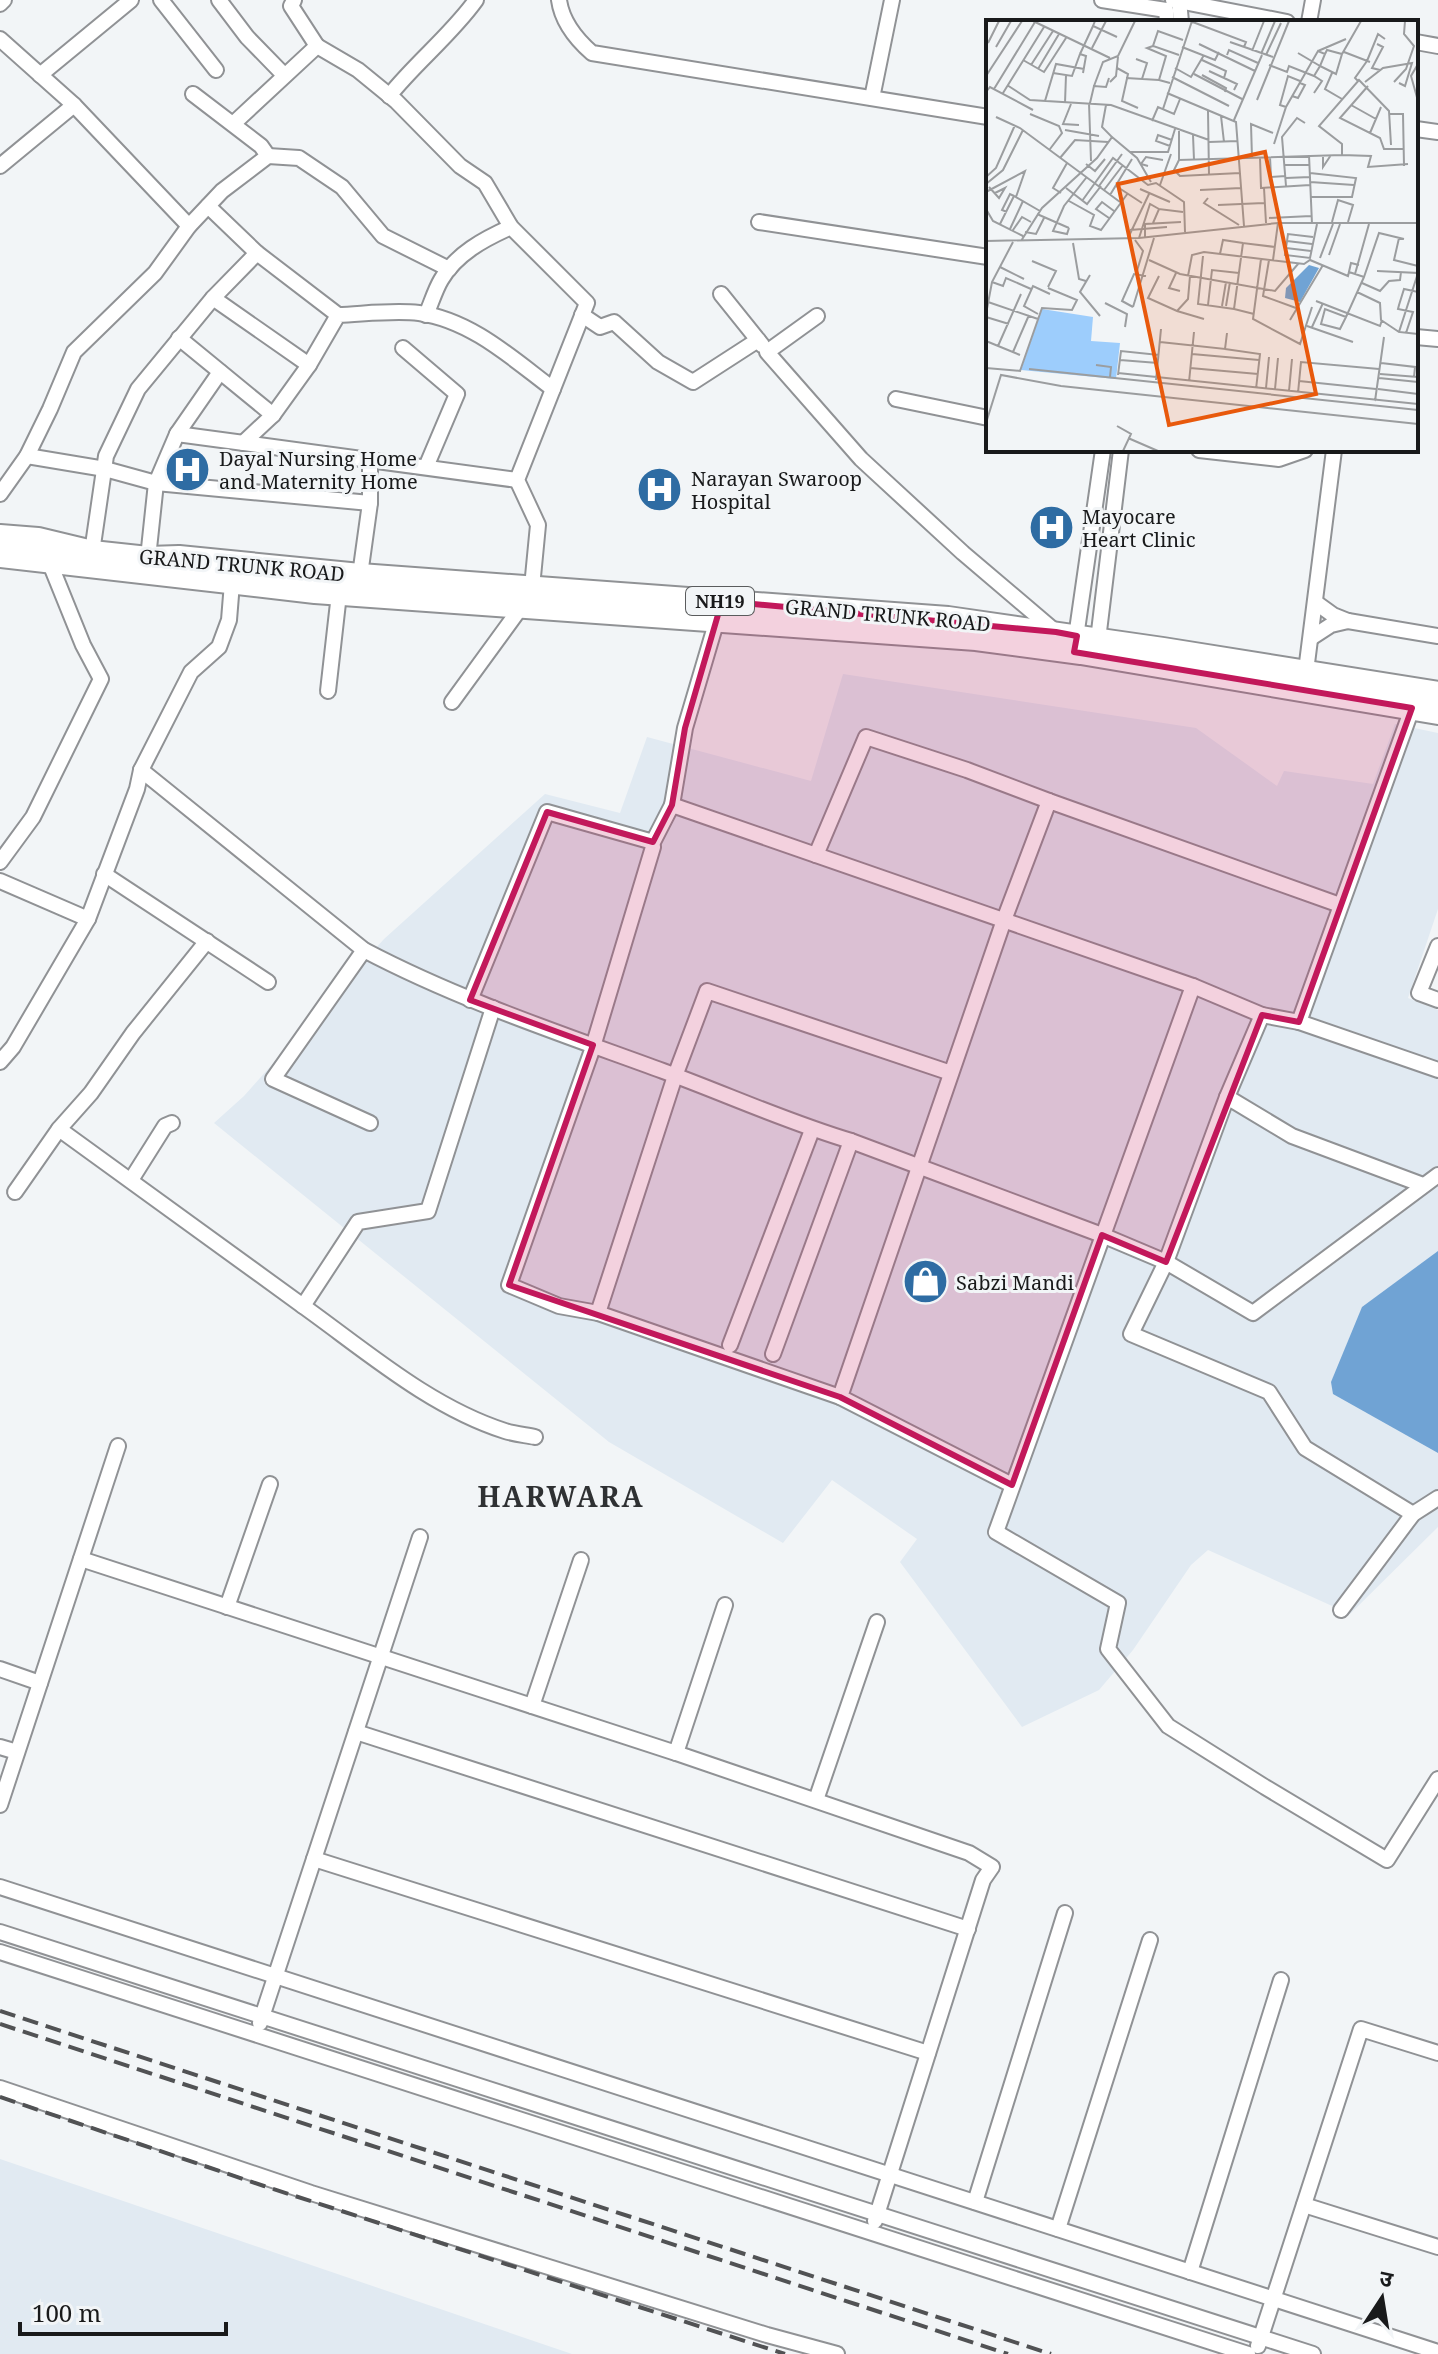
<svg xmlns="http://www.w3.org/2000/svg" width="1438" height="2354" viewBox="0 0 1438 2354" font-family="'Noto Serif','Noto Sans Devanagari',serif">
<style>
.built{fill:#e1eaf2}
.water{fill:#70a3d4}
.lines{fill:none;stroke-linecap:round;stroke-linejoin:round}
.minor-casing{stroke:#909295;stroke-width:18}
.trunk-casing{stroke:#909295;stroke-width:26}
.minor{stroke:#fff;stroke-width:14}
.trunk{stroke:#fff;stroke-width:22}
.rail{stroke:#515254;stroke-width:4;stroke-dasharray:16 8;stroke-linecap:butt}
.marked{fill:#c2185b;fill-opacity:0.2;stroke:#c2185b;stroke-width:6;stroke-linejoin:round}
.labels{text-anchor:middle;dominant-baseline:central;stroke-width:6;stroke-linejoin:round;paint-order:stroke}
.shield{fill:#f2f5f7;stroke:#5a5c5d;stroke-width:2}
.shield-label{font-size:18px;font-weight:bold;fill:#191a1b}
.poi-label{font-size:20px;fill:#191a1b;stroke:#f2f5f7;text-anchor:start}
.street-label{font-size:20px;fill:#191a1b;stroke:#f2f5f7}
.district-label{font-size:28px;font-weight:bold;letter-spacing:2px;fill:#2f3133;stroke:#f2f5f7}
.inset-road{fill:none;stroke:#9b9d9f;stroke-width:2}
.view{fill:#e8590c;fill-opacity:0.15;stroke:#e8590c;stroke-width:4}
.inset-edge{fill:none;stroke:#191a1b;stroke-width:4}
</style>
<rect width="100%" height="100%" fill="#f2f5f7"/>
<!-- built -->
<g class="built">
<path d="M843 674 1196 728 1277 786 1284 771 1373 784 1395 724 1438 733V909L1408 998 1438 1010V1527L1350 1614 1208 1550 1191 1565 1133 1650 1099 1690 1022 1727 900 1562 917 1539 832 1480 783 1543 609 1442 214 1123 244 1096 384 939 545 794 620 813 647 737 811 781Z"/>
<path d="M0 2159 572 2354H0Z"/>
</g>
<!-- water -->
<path class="water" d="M1438 1251V1453L1333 1394 1331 1382 1362 1307Z"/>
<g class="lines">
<defs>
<g id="minor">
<path d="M161 0 216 70"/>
<path d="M219 0 247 37 284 75"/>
<path d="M294 0 291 6 317 46"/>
<path d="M559 0C562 22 576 39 592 53L988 117"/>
<path d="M1102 0 1166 10 1167 22"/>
<path d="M1173 0 1287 22"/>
<path d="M1179 0 1181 22"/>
<path d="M0 4 4 0"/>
<path d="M1309 22 1313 0"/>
<path d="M0 39 74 105 189 226"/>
<path d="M1416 42 1438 46"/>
<path d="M40 75 131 0"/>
<path d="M193 94 261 146 268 156"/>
<path d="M389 96C416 62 451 35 476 0"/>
<path d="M872 98 892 0"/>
<path d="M233 124 317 46 358 70 396 101 460 166 485 183 511 227 587 303 517 480 538 525 532 587"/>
<path d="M1416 129 1438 132"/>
<path d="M0 166 74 105"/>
<path d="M208 206 257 253"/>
<path d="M759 222 988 257"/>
<path d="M721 294 762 345"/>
<path d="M213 298 309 365"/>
<path d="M426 315C431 304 435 290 441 280 456 254 484 239 511 227"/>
<path d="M582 315 600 327 614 322 658 362 693 382 758 340"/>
<path d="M817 316 767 352 861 459 963 553 1056 632"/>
<path d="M1416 337 1438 339"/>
<path d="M179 338 273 415"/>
<path d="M403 348 457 394 426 467"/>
<path d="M896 399 988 418"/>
<path d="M177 434 220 372"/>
<path d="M243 443 273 415 309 365 338 315C364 314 393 310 419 313 471 320 513 359 553 389"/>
<path d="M1199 450 1279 459 1305 450"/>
<path d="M27 456 105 469 156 483 370 503"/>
<path d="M0 494 27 456 50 409 74 352 155 273 189 226 222 191 268 156 299 158 342 187 383 236 449 269"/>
<path d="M92 552 106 456 138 389 213 298 257 253 338 315"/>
<path d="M148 558 156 483 177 434 517 480"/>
<path d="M360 575 370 503V460"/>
<path d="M1348 621 1438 636"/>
<path d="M1311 638 1331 625 1348 621 1333 615 1315 602"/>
<path d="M1075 644 1103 450"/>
<path d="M1097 648 1121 450"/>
<path d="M1306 671 1334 450"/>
<path d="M328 691 339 594"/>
<path d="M452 702 522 606"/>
<path d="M141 770 364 950C459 1000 562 1034 663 1071 726 1094 787 1122 851 1141L1102 1235 1166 1262 1253 1313 1438 1175"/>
<path d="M672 805 685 728 719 613"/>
<path d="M653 847 592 1050 509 1285 559 1306 598 1313 840 1397"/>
<path d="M816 855 866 737 967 770 1049 801"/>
<path d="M0 862 33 817 101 679 83 645 49 561"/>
<path d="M104 874 268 982"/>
<path d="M0 881 88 919"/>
<path d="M207 941 133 1033 91 1093 59 1129 303 1306 358 1222 428 1211 493 1008"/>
<path d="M1438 946 1419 993 1438 1000"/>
<path d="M364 950 273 1079 370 1123"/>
<path d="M1193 986 996 1532 1118 1603 1108 1649 1168 1726 1265 1787 1387 1860 1438 1779"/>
<path d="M470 1000 547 812 653 842 672 805 1193 986 1262 1015 1299 1022 1438 1070"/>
<path d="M1262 1015 1227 1097 1166 1262 1131 1334 1269 1392 1305 1448 1413 1514"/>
<path d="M1299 1022 1414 703"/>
<path d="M0 1062 13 1047 88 919 137 789 141 770 191 672 219 647 229 620 232 583"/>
<path d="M1227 1097 1292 1136 1423 1185"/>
<path d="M131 1180 165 1126 172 1123"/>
<path d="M15 1192 59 1129"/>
<path d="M303 1306C366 1351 430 1407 505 1431 514 1434 525 1435 535 1437"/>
<path d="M598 1313 675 1076 707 991 951 1073"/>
<path d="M730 1345 812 1130"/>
<path d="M773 1354 851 1141"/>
<path d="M1012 1485 840 1397 1004 920 1049 801 1340 905"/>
<path d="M81 1559 676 1753 725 1605"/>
<path d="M227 1607 270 1484"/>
<path d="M1341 1610 1413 1514 1438 1498"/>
<path d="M0 1669 40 1683"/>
<path d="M532 1706 581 1560"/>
<path d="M356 1732 968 1929"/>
<path d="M0 1747 17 1752"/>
<path d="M676 1753 969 1853 992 1867 983 1880 875 2221"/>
<path d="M816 1800 877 1622"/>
<path d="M0 1805 118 1446"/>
<path d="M314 1859 928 2053"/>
<path d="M0 1887 1438 2352"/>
<path d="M0 1932 1313 2354"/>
<path d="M0 1952 1248 2354"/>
<path d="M260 2023 420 1537"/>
<path d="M0 2088 311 2193 767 2335 837 2354"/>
<path d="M975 2202 1065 1913"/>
<path d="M1304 2205 1438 2247"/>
<path d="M1058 2229 1150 1940"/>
<path d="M1190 2272 1281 1980"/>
<path d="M1258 2346 1361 2029 1438 2053"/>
</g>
<g id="trunk">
<path d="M0 536 38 539 92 552 148 558 179 557 360 575 948 618 1163 649 1438 693"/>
<path d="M0 556 315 592 976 639 1081 653 1438 713"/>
</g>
</defs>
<!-- minor casing -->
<use href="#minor" class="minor-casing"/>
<!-- trunk casing -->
<use href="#trunk" class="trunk-casing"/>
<!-- minor -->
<use href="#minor" class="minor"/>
<!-- trunk -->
<use href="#trunk" class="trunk"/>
<!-- rail -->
<g class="rail">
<path d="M0 2011 1051 2354"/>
<path d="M0 2024 1008 2354"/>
<path d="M0 2097 264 2186 785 2354"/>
</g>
</g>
<!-- marked area -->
<path class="marked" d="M722 601 1056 632 1077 636 1074 652 1412 708 1299 1022 1262 1015 1166 1262 1102 1235 1012 1485 840 1397 509 1285 593 1045 470 1000 547 812 653 842 672 805 685 728Z"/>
<!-- icons -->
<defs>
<symbol id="hospital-disc" viewBox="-11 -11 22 22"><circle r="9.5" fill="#2e6ca3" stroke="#f2f5f7"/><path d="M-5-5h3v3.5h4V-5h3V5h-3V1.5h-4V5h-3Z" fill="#fff"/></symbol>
<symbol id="shop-disc" viewBox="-11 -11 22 22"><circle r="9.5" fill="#2e6ca3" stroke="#f2f5f7"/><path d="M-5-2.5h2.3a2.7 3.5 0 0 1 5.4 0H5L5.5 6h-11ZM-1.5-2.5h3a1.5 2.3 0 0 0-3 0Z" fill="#fff"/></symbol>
</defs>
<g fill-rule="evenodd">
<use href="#hospital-disc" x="162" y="444" width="51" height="51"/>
<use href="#hospital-disc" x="634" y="464" width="51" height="51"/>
<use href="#hospital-disc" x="1026" y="502" width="51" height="51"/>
<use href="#shop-disc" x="900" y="1256" width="51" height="51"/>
</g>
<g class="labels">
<!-- shield labels -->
<rect class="shield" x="686" y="587" width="68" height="28" rx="6"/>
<g class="shield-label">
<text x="720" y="601">NH19</text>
</g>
<!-- poi labels -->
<g class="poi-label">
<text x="219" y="458">Dayal Nursing Home<tspan x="219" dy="23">and Maternity Home</tspan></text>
<text x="691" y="478">Narayan Swaroop<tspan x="691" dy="23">Hospital</tspan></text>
<text x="1082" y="516">Mayocare<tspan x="1082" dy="23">Heart Clinic</tspan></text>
<text x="956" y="1282">Sabzi Mandi</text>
</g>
<!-- street labels -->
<g class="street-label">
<text transform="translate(242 565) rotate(5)">GRAND TRUNK ROAD</text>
<text transform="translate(888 615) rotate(5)">GRAND TRUNK ROAD</text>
</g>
<!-- district labels -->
<g class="district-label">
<text x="561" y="1496">HARWARA</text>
</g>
</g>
<!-- overview -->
<g transform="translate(986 20)">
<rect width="432" height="432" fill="#f2f5f7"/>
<path d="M56 289 107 297 105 321 134 323 130 359 35 350Z" fill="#9dcdfc"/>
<path d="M323 245 333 248 314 282 299 278 300 268Z" fill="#70a3d4"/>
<path class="inset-road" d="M47 1 124 38M109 1 107 6 131 17M204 1 260 22 258 27M244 22 287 37M2 23 13 1M213 24 269 51M391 24 397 27 386 48 394 50M167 26 161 28 180 36 173 60 184 63M10 27 25 1M196 27 229 40 233 32M106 28 120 1M266 31 278 1M332 31 360 19M358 32 384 42M312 33 334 46 328 56M94 34 107 6M275 34 289 1M339 34 341 30 356 34 375 1M193 35 167 26 172 11 197 20M241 35 243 30 272 43M280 35 295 3M150 39 161 43 156 59M37 40 58 52 80 18M216 40 240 51 238 58M381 41 392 14 399 19M432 44 425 56 432 81M45 45 67 11M283 45 301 52 303 46 328 56 336 61 328 73M131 48 142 54 136 81 152 88M189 48 205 57 218 35M52 49 73 14M223 51 251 64 248 70M67 53 86 56 94 34 100 36 97 53M346 53 339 69 356 79M208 54 256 79M216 55 240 68 239 72M0 56 36 1M186 57 243 86M140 58 173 60M372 61 369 58 381 41M124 62 130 56 132 37M379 62 397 48 426 43 419 66 413 63M408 62 420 49 428 26 418 14 419 1M21 65 44 80 125 85 223 120M108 66 117 42 132 36 149 1M382 66 354 98 394 118 398 129H417M8 69 49 2M0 72 4 67 47 90M17 73 58 7M181 73 250 102 258 206M306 76 312 78 319 65 314 63M271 80 303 1M59 81 70 44 98 49M79 83 80 55M103 83 105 141M104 83 108 66 120 67 123 58M85 84 77 104 93 105M365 85 390 99M300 87 294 85 302 56 314 61M177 89 206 1M222 91 223 155M44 94 73 106 76 113 64 129M404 94H417L418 146M235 96 238 122M10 97 34 108 134 182M248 100 276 35M166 101 172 87 188 94 194 79M79 110 113 116M193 111V140L356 135 385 136 382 147 422 144M384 113 395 87M207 115 208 140M126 117 151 138 165 162M223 122 252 121M288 124 300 87 332 31 339 34 334 46 350 54 356 34M184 126 170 121 172 115 186 120M143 132H182L189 109M323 135 326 204M337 135V147L345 135M356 135V124L333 106 373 60 403 91 405 125M284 137 285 157 300 156M74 138 89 120 122 122M266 138 265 104 287 113M274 138 275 168 324 165M193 140 188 150 194 156 254 153M100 144 109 151 119 139M299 145H324M162 146 155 144 160 137 177 140M0 157 10 148 29 105M300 158 324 157M324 162 368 165M0 164 17 150 37 110M174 165 185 134M113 166 136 134M130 166 156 183M300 166 296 117 311 98 319 103M3 167 13 178 19 168 9 173M80 168 101 184 115 166M278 168 280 203M154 169 184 182M118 170 137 145M214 170 255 168M0 172 39 151 30 177M75 173 67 168 81 143M124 175 146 139M324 177H366L370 158 324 153M222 178 218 183 253 205M83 181 108 195 104 206 115 210 142 173M96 181 127 138 162 165 170 163 198 182 199 212M232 185 278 183M0 189 7 201 37 216M21 192 16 190 24 174 28 176M51 194 83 208M123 198 110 189 116 182 128 191M283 198 325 196M346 202 352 180 367 185 362 202M167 203 173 189 197 192M14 204 28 176 54 191M83 208 81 214 67 211 78 186 100 158M24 209 37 181M27 210 36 197 45 202M144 210 181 207M39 212 50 214 58 198M327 217 302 214 299 235 324 238 331 204M142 218 163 174M153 218 164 184 173 189M159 218V204L195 202M413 218 408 240 432 246M149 220 157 231 150 254M0 221 153 218 292 203H432M35 221 56 188 111 138 126 117 116 107 120 85M301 221 326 224M87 223 93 259 100 261M300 228 325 231M234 234 237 220 257 223M343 235 354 204M217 236 212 284 248 289M334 238 347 204M275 239 267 299 314 324 326 287M163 240 194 254 289 271 312 244M283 240 277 276 310 288M287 240 292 203M46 241 70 251 62 267M14 247 38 259M391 251 432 253 413 312 432 314M363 252 378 257 393 213 418 219M190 253 183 268 194 271M369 254 383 204M104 255 94 272 114 296M173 256 162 278 191 291 202 279 204 256M202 256 206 235 218 232 318 244 324 240 362 256 365 243 373 245M6 262 17 266 20 258 45 269M376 263 394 271 403 261 414 260 415 252M371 272 394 283 395 300 413 312M330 281 394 306 396 300M2 282 52 299M119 283 141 294 139 307M222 285 226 250 253 253M236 286 240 262M240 286 244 262M147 287 168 218M147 287 136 281 148 254 160 256M191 291 218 299M0 294 6 262 27 222M52 294 38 286 47 266 64 274M268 294 248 289 257 223 289 227M0 297 23 304M360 297 339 289 335 304 354 309 360 297 378 257M304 300 337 245M321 306 367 322M326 307 337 283M420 313 427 292 412 289 413 285 418 269 432 272M0 321 34 335M174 322 239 329 241 313M12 326 35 274M239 329 274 334 270 369M27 332 43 295M206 334 273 340M134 340 172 343M395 343 429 347 428 357M110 345 125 347 124 357M0 348 35 351M204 348 272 354M43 349 432 390M34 351 56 288 86 290 91 280 62 268M132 353 432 384M394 354 432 357M132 355 135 331 173 335M393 358 432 362M170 360 175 309M313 361 390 369M203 362 208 312M280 368 283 337M289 369 292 338M392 369 432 374M303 371 306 339M312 373 315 342 393 349M389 381 398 317M0 403 15 355 75 366 432 404M131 406 145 414 137 431M142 418 172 431"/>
<path class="view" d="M279 132 330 374 183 405 132 164Z"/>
<rect width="432" height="432" class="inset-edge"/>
</g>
<!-- north arrow -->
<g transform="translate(1382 2298) rotate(12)" stroke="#f2f5f7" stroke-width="6" paint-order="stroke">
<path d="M0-6L14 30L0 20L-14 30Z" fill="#191a1b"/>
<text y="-12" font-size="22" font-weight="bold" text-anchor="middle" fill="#191a1b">उ</text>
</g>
<!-- scale -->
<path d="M20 2322v12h206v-12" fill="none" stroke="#191a1b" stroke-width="4"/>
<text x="32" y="2322" font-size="24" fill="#191a1b" stroke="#f2f5f7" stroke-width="6" paint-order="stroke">100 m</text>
</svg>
